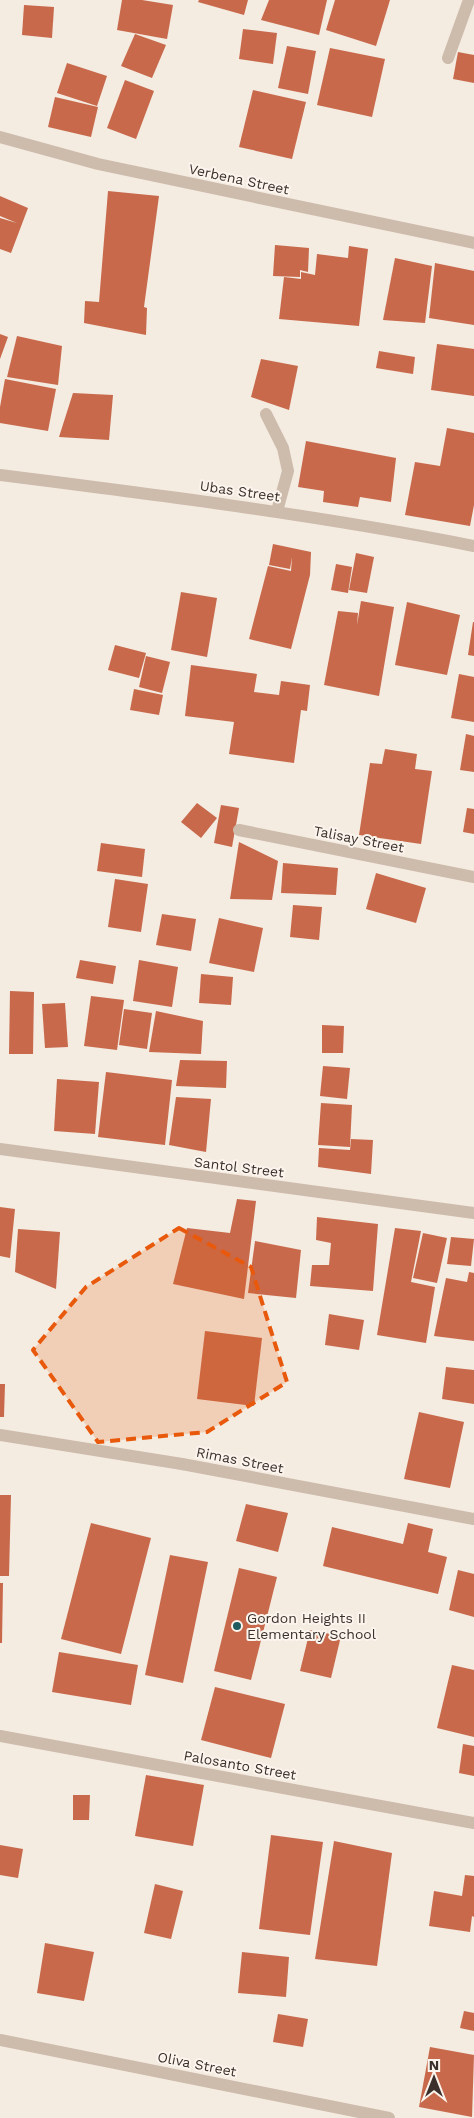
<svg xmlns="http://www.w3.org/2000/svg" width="474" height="2118" viewBox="0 0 474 2118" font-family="'Work Sans',sans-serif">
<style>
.building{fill:#c8694b}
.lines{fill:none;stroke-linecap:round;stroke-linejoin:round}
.minor{stroke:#cdbbac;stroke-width:12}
.marked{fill:#e8590c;fill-opacity:0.2;stroke:#e8590c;stroke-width:4;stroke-dasharray:10 6;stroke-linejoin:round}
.poi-dot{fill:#1f5a5e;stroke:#fbf5ee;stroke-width:2}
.labels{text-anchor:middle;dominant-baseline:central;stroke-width:4;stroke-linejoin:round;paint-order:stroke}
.street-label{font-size:14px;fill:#3b302b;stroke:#fbf5ee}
.poi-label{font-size:14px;fill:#3b302b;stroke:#fbf5ee;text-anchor:start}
</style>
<rect width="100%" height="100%" fill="#f4ebe1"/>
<!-- building -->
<g class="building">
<path d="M122 0H142L173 5 167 39 117 30Z"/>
<path d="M199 0H248L244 15 198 2Z"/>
<path d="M269 0H327L319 35 261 20Z"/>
<path d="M335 0H390L376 46 326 30Z"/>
<path d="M24 5 54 7 52 38 22 35Z"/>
<path d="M243 29 277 33 273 64 239 59Z"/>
<path d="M135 34 166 45 152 78 121 66Z"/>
<path d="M287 46 316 51 308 94 278 88Z"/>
<path d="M330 48 385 59 372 117 317 105Z"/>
<path d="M458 52 474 55V83L453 79Z"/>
<path d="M67 63 107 76 97 106 57 93Z"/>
<path d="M125 80 154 91 136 139 107 128Z"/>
<path d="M253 90 306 102 292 159 239 147Z"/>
<path d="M55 97 98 107 91 137 48 127Z"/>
<path d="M108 191 159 196 144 307 147 308 146 335 84 323 85 301 99 302Z"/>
<path d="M0 196 28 208 11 253 0 249V218L17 223 0 216Z"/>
<path d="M275 245 309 248 308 272 300 270V277L273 276Z"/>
<path d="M349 246 368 249 359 326 279 319 284 277 301 279V272L315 275 317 254 348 258Z"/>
<path d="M395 258 432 266 425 323 383 320Z"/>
<path d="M435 263 474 271V325L429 318Z"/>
<path d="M0 334 8 337 0 359Z"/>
<path d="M17 336 62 346 58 385 7 377Z"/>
<path d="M437 344 474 349V396L431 390Z"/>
<path d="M379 351 415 357 413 374 376 368Z"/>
<path d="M261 359 298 366 289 410 251 397Z"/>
<path d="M5 379 56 389 48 431 0 423V407Z"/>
<path d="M73 393 113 395 109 440 59 437Z"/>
<path d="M447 428 474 433V505L470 526 405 515 415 462 440 466Z"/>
<path d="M306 441 396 458 391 502 360 497 358 507 323 502 324 491 298 487Z"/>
<path d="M273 544 311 552 310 575 291 649 249 639 268 566 291 571 292 557 290 569 269 565Z"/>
<path d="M356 553 374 557 367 593 349 590Z"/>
<path d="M336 564 352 567 348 593 331 590Z"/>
<path d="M181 592 217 598 207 657 171 650Z"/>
<path d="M361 601 394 607 379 696 324 685 338 611 358 613 357 625Z"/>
<path d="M407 602 460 615 447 675 395 665Z"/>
<path d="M473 622H474V656L468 655Z"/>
<path d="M115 645 146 653 139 678 108 670Z"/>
<path d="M146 656 170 662 162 693 139 687Z"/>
<path d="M191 665 257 674 254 692 279 695 281 681 310 685 307 711 301 710 294 763 229 754 234 722 185 716Z"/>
<path d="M459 674 474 677V722L451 718Z"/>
<path d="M134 689 163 695 159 715 130 710Z"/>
<path d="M466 734 474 736V772L460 770Z"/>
<path d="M385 749 417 754 415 769 432 771 421 844 359 835 370 763 382 764Z"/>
<path d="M197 803 217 818 201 838 181 822Z"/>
<path d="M221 805 239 808 232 847 214 843Z"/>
<path d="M467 808 474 809V834L463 832Z"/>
<path d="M239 842 278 861 272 900 230 899Z"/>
<path d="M101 843 145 849 142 877 97 871Z"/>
<path d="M283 863 338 868 336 895 281 893Z"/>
<path d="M376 873 426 888 416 923 366 909Z"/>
<path d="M115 879 148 884 141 932 108 927Z"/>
<path d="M293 905 322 907 319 940 290 937Z"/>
<path d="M162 914 196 919 191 951 156 945Z"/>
<path d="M219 918 263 928 254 972 209 963Z"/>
<path d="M80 960 116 966 113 984 76 978Z"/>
<path d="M139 960 178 967 172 1007 133 1001Z"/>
<path d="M201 974 233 977 231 1005 199 1003Z"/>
<path d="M10 991 34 992 33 1054H9Z"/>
<path d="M91 996 124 1000 117 1050 84 1046Z"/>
<path d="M65 1003 68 1047 45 1048 42 1004Z"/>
<path d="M124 1009 152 1013 147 1049 119 1045Z"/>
<path d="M156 1011 203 1021 201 1054 149 1052Z"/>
<path d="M322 1025 344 1026 343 1053H322Z"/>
<path d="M180 1060 227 1061 226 1088 176 1086Z"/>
<path d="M323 1066 350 1068 347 1099 320 1096Z"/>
<path d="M106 1072 172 1080 165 1145 98 1137Z"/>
<path d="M57 1079 99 1082 95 1134 54 1131Z"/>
<path d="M176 1097 211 1099 206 1152 169 1145Z"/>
<path d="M321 1103 352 1105 350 1147 318 1145Z"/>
<path d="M351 1139 373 1140 371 1174 318 1167 319 1148 350 1150Z"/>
<path d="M237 1199 256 1201 244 1299 173 1284 187 1228 230 1233Z"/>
<path d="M0 1207 15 1209 10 1258 0 1256Z"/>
<path d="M317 1217 378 1224 373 1291 310 1286 312 1265H329L331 1243 316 1240Z"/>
<path d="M395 1228 421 1231 411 1282 435 1287 426 1343 377 1335Z"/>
<path d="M18 1229 60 1232 56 1289 15 1272Z"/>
<path d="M423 1233 447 1238 437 1283 413 1278Z"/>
<path d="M451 1237 474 1239 471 1266 447 1264Z"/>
<path d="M255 1241 301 1250 296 1298 248 1293Z"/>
<path d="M469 1272 474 1273V1341L434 1336 446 1278 467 1282Z"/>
<path d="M329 1314 364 1320 359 1350 325 1345Z"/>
<path d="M205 1331 262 1338 254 1406 197 1399Z"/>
<path d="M446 1367 474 1370V1404L442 1399Z"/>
<path d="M0 1384H5L4 1417H0Z"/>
<path d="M419 1412 464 1422 450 1488 404 1479Z"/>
<path d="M0 1495H11L9 1576H0Z"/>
<path d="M246 1504 288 1513 278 1552 236 1541Z"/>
<path d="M91 1523 151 1538 121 1654 61 1639Z"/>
<path d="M408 1523 433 1529 428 1552 447 1557 438 1594 323 1566 332 1527 403 1544Z"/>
<path d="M170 1555 208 1562 183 1683 145 1675Z"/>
<path d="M239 1568 277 1577 251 1680 214 1671Z"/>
<path d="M458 1570 474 1574V1617L449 1610Z"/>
<path d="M0 1583H3L2 1643H0Z"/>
<path d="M310 1630 341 1636 331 1678 300 1671Z"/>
<path d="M59 1652 138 1665 131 1705 52 1692Z"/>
<path d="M452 1665 474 1670V1737L437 1728Z"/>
<path d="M215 1687 285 1704 271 1758 201 1740Z"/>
<path d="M463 1744 474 1746V1776L459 1773Z"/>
<path d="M146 1775 204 1785 193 1846 135 1836Z"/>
<path d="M73 1795H90L89 1820H73Z"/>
<path d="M271 1835 323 1842 310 1935 259 1929Z"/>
<path d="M334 1841 392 1853 377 1966 315 1959Z"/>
<path d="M0 1845 23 1849 18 1878 0 1875Z"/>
<path d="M465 1875 474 1876V1917L472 1916 470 1932 429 1926 434 1891 462 1896Z"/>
<path d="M155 1884 183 1891 171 1939 144 1933Z"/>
<path d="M45 1943 94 1952 84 2001 37 1993Z"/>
<path d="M242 1952 289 1957 286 1997 238 1993Z"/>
<path d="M464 2011 474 2013V2031L460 2028Z"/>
<path d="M278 2014 308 2019 303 2047 273 2042Z"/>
<path d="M430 2047 474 2055 472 2117 419 2107Z"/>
</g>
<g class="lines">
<!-- minor -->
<g class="minor">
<path d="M448 58 469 0"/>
<path d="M0 137 98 164 474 243"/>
<path d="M266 414 283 448 288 471 277 511"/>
<path d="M0 475C159 495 317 515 474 546"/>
<path d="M239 830 474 877"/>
<path d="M0 1149 474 1213"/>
<path d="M0 1435 182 1464 474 1519"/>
<path d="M0 1736 474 1823"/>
<path d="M0 2040 389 2118"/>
</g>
</g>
<!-- marked area -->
<path class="marked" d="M179 1228 251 1267 287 1382 207 1432 98 1442 33 1350 86 1287Z"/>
<!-- markers -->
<circle class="poi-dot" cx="237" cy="1626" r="5"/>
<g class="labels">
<!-- street labels -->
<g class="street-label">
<text transform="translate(239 179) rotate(12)">Verbena Street</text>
<text transform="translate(240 491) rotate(8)">Ubas Street</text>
<text transform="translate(359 839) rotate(11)">Talisay Street</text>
<text transform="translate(239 1167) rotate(7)">Santol Street</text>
<text transform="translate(240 1460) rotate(11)">Rimas Street</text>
<text transform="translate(240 1765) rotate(10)">Palosanto Street</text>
<text transform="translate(197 2064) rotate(11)">Oliva Street</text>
</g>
<!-- poi labels -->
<g class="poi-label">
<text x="247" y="1618">Gordon Heights II<tspan x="247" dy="16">Elementary School</tspan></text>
</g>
</g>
<!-- north arrow -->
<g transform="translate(434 2078)" stroke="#fbf5ee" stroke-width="4" paint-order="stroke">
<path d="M0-4L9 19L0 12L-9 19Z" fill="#3b302b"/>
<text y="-8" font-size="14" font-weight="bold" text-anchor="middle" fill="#3b302b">N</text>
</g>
</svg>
